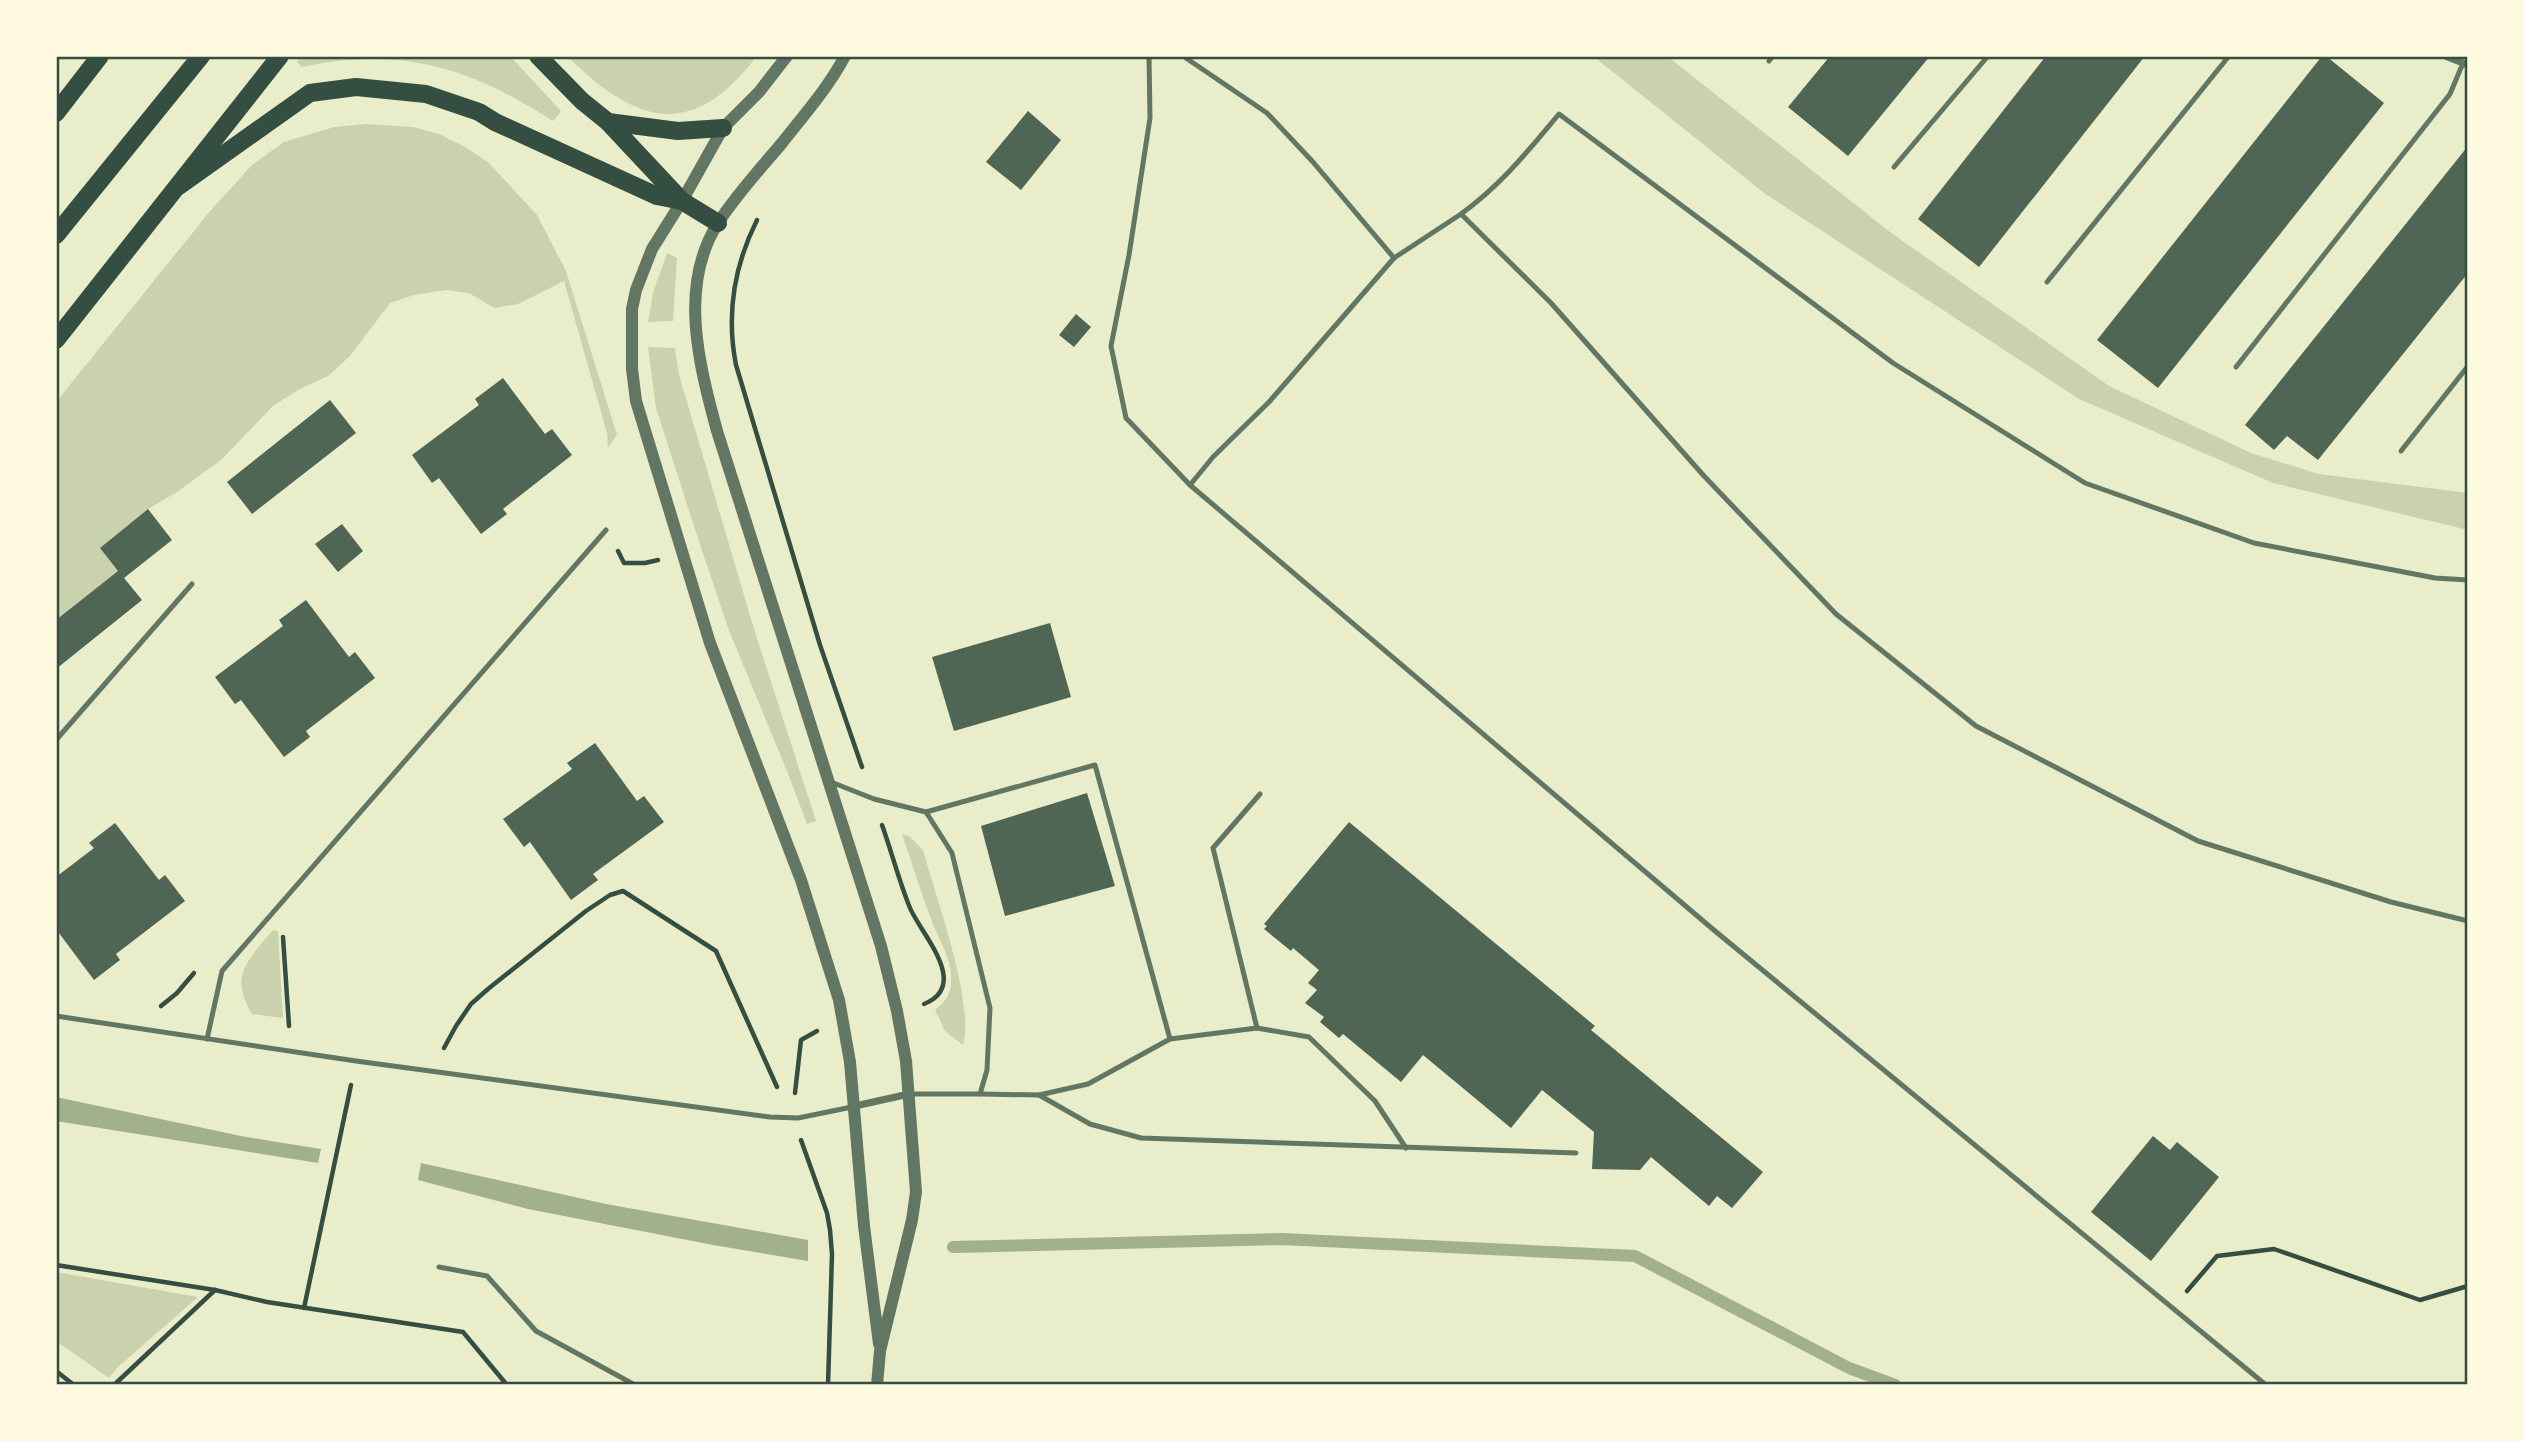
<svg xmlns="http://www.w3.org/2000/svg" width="2524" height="1441" viewBox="0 0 2524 1441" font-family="'DejaVu Sans',sans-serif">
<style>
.green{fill:#cad2ad}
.water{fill:#a3b18a}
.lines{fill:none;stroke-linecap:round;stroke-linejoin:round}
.stream{stroke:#a3b18a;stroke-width:12}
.building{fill:#4f6655}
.path{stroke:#344e41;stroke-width:4.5}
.service{stroke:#617663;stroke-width:5}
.minor{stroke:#617663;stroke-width:7}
.tertiary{stroke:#617663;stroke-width:12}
.primary{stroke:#344e41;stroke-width:18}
.neatline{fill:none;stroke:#344e41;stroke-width:2.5}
</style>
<rect width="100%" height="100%" fill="#e9edc9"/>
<!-- green -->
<g class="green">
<path d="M300 56H510L561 111 553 121C470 67 400 46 301 67L297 62Z"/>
<path d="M567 56H757C691 142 636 124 567 56Z"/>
<path d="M1593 56H1667L1890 232 2109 386 2251 453 2319 474 2468 493V530L2273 483 2079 399 1764 193Z"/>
<path d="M366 124 413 127 439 134 465 147 488 162 537 215 566 271 617 435 608 447 607 433 564 281 518 304 494 308 469 293 446 290 414 295 390 303 350 356 328 376 298 390 273 406 222 459 177 492 148 509 100 548 118 571 56 620V402L211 210 252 165 284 142 334 127Z"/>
<path d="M667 253 677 258 673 321 648 322 653 293Z"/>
<path d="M648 347 675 348 679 375 754 629 816 821 807 824 787 771 730 633 703 554 656 408Z"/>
<path d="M902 834 909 836 923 850C935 895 975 1003 963 1045L945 1031 935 1010C944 1003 951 995 951 983 953 960 940 942 932 922 921 893 912 863 902 834Z"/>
<path d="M273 930 278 931 283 1018 252 1014C228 975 249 959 273 930Z"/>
<path d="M56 1272 198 1297 118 1367 109 1378 56 1341Z"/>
</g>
<!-- water -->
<g class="water">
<path d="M56 1097 246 1137 321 1149 318 1163 56 1121Z"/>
<path d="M421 1163 606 1204 808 1240V1261L713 1245 528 1209 418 1180Z"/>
</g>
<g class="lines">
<!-- stream -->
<path class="stream" d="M953 1247 1282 1239 1635 1256 1849 1368 1895 1385"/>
</g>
<!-- building -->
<g class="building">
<path d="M1830 56H1930L1848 156 1788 107Z"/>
<path d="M2046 56H2145L1979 267 1918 219Z"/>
<path d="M2322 56H2326L2384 103 2158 388 2097 340Z"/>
<path d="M1028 111 1061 140 1021 190 986 162Z"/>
<path d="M2468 146V273L2318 460 2287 436 2274 450 2245 425Z"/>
<path d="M1076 314 1091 327 1074 347 1059 335Z"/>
<path d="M503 378 545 434 552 429 572 455 503 509 507 514 481 534 439 478 432 483 412 455 479 405 475 399Z"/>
<path d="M330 400 356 433 252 514 227 482Z"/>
<path d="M148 509 172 540 124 578 142 600 56 669V620L118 571 100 548Z"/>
<path d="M342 524 363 551 338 572 315 544Z"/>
<path d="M306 600 349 657 355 652 375 678 306 731 310 737 284 757 241 700 235 704 215 677 283 626 279 620Z"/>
<path d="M1050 623 1071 697 954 731 932 657Z"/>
<path d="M595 743 637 801 644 796 664 822 593 874 598 880 571 900 530 842 524 847 503 819 572 769 567 763Z"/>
<path d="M1087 793 1115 886 1005 916 981 826Z"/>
<path d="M1349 822 1595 1026 1591 1030 1763 1172 1732 1208 1717 1196 1709 1206 1651 1157 1640 1170 1592 1169 1594 1132 1542 1090 1511 1128 1423 1055 1401 1082 1343 1034 1339 1038 1320 1022 1324 1017 1305 1003 1317 990 1308 983 1319 970 1293 948 1291 951 1264 929 1267 926 1264 924Z"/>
<path d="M115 823 159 880 165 875 185 901 116 954 120 960 94 980 56 929V877L94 848 89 843Z"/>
<path d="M2153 1136 2170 1150 2177 1142 2219 1177 2151 1261 2091 1212Z"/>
</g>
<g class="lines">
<!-- path -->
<g class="path">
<path d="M757 220C734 266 726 314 736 365L820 645 862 767"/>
<path d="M618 551 624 563H645L658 560"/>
<path d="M882 825C892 853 899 881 910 908 921 934 971 985 924 1004"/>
<path d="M283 937 289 1026"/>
<path d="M161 1006 177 993 194 973"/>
<path d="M444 1048 456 1026 471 1004 488 989 586 911 610 895 623 891 716 951 777 1087"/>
<path d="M795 1093 801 1040 817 1031"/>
<path d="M801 1140 827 1213 830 1230 832 1254 828 1385"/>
<path d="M56 1265 215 1290 267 1302 463 1332 507 1385"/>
<path d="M2187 1291 2217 1256 2274 1249 2420 1300 2468 1286"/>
<path d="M304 1308 351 1085"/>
<path d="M56 1371 74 1385"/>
<path d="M114 1385 215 1290"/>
</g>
<!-- service -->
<g class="service">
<path d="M1149 56 1150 118 1129 255 1111 346 1126 418 1190 485 1715 931 2266 1385"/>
<path d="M1183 56 1267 113 1313 162 1394 258"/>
<path d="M1769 61 1773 56"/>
<path d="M1894 167 1988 56"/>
<path d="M1461 214C1502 184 1527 152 1559 114L1893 363 2085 483 2254 543 2435 578 2468 580"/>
<path d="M2047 282 2229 56"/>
<path d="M2236 367 2450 94 2463 63"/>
<path d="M2401 451 2468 366"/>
<path d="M1190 485 1213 457 1269 402 1394 258 1461 214 1551 303 1704 476 1836 614 1976 726 2198 841 2391 902 2468 921"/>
<path d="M56 740 192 584"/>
<path d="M831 782 874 799 926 812 1095 765 1170 1039"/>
<path d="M56 1016 356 1061 770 1117 798 1118 852 1107"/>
<path d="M1257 1028 1213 848 1260 794"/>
<path d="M207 1039 222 971 606 530"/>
<path d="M910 1094H980L987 1070 990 1008 952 853 926 812"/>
<path d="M980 1094 1039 1095 1088 1084 1170 1039 1257 1028 1309 1037 1375 1101 1406 1148"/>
<path d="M1039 1095 1090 1124 1141 1138 1576 1153"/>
<path d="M439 1267 487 1276 536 1331 635 1385"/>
</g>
<!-- minor -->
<g class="minor">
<path d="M2445 56 2468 65"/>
<path d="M855 1106 909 1094"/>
</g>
<!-- tertiary -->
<g class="tertiary">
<path d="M787 56 759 92 723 128 682 201 652 249 636 290 632 309V369L636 401 710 643 801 880 839 1000 850 1062 864 1226 879 1344"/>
<path d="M845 56C828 88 804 115 782 143 760 169 737 194 718 223 678 286 699 364 717 431L881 946 897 1011 906 1061 916 1192 912 1220 880 1351 877 1385"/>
</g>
<!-- primary -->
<g class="primary">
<path d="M538 56 582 101 608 122 682 201 718 223"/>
<path d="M56 113 100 56"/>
<path d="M608 122 678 131 723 128"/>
<path d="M179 186 310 93 356 87 426 94 479 112 495 122 657 196 682 201"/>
<path d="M56 235 201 56"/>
<path d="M56 340 280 56"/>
</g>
</g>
<!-- border -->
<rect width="2524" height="1441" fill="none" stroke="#fefae0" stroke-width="116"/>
<rect x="58" y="58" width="2408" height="1325" class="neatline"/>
</svg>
